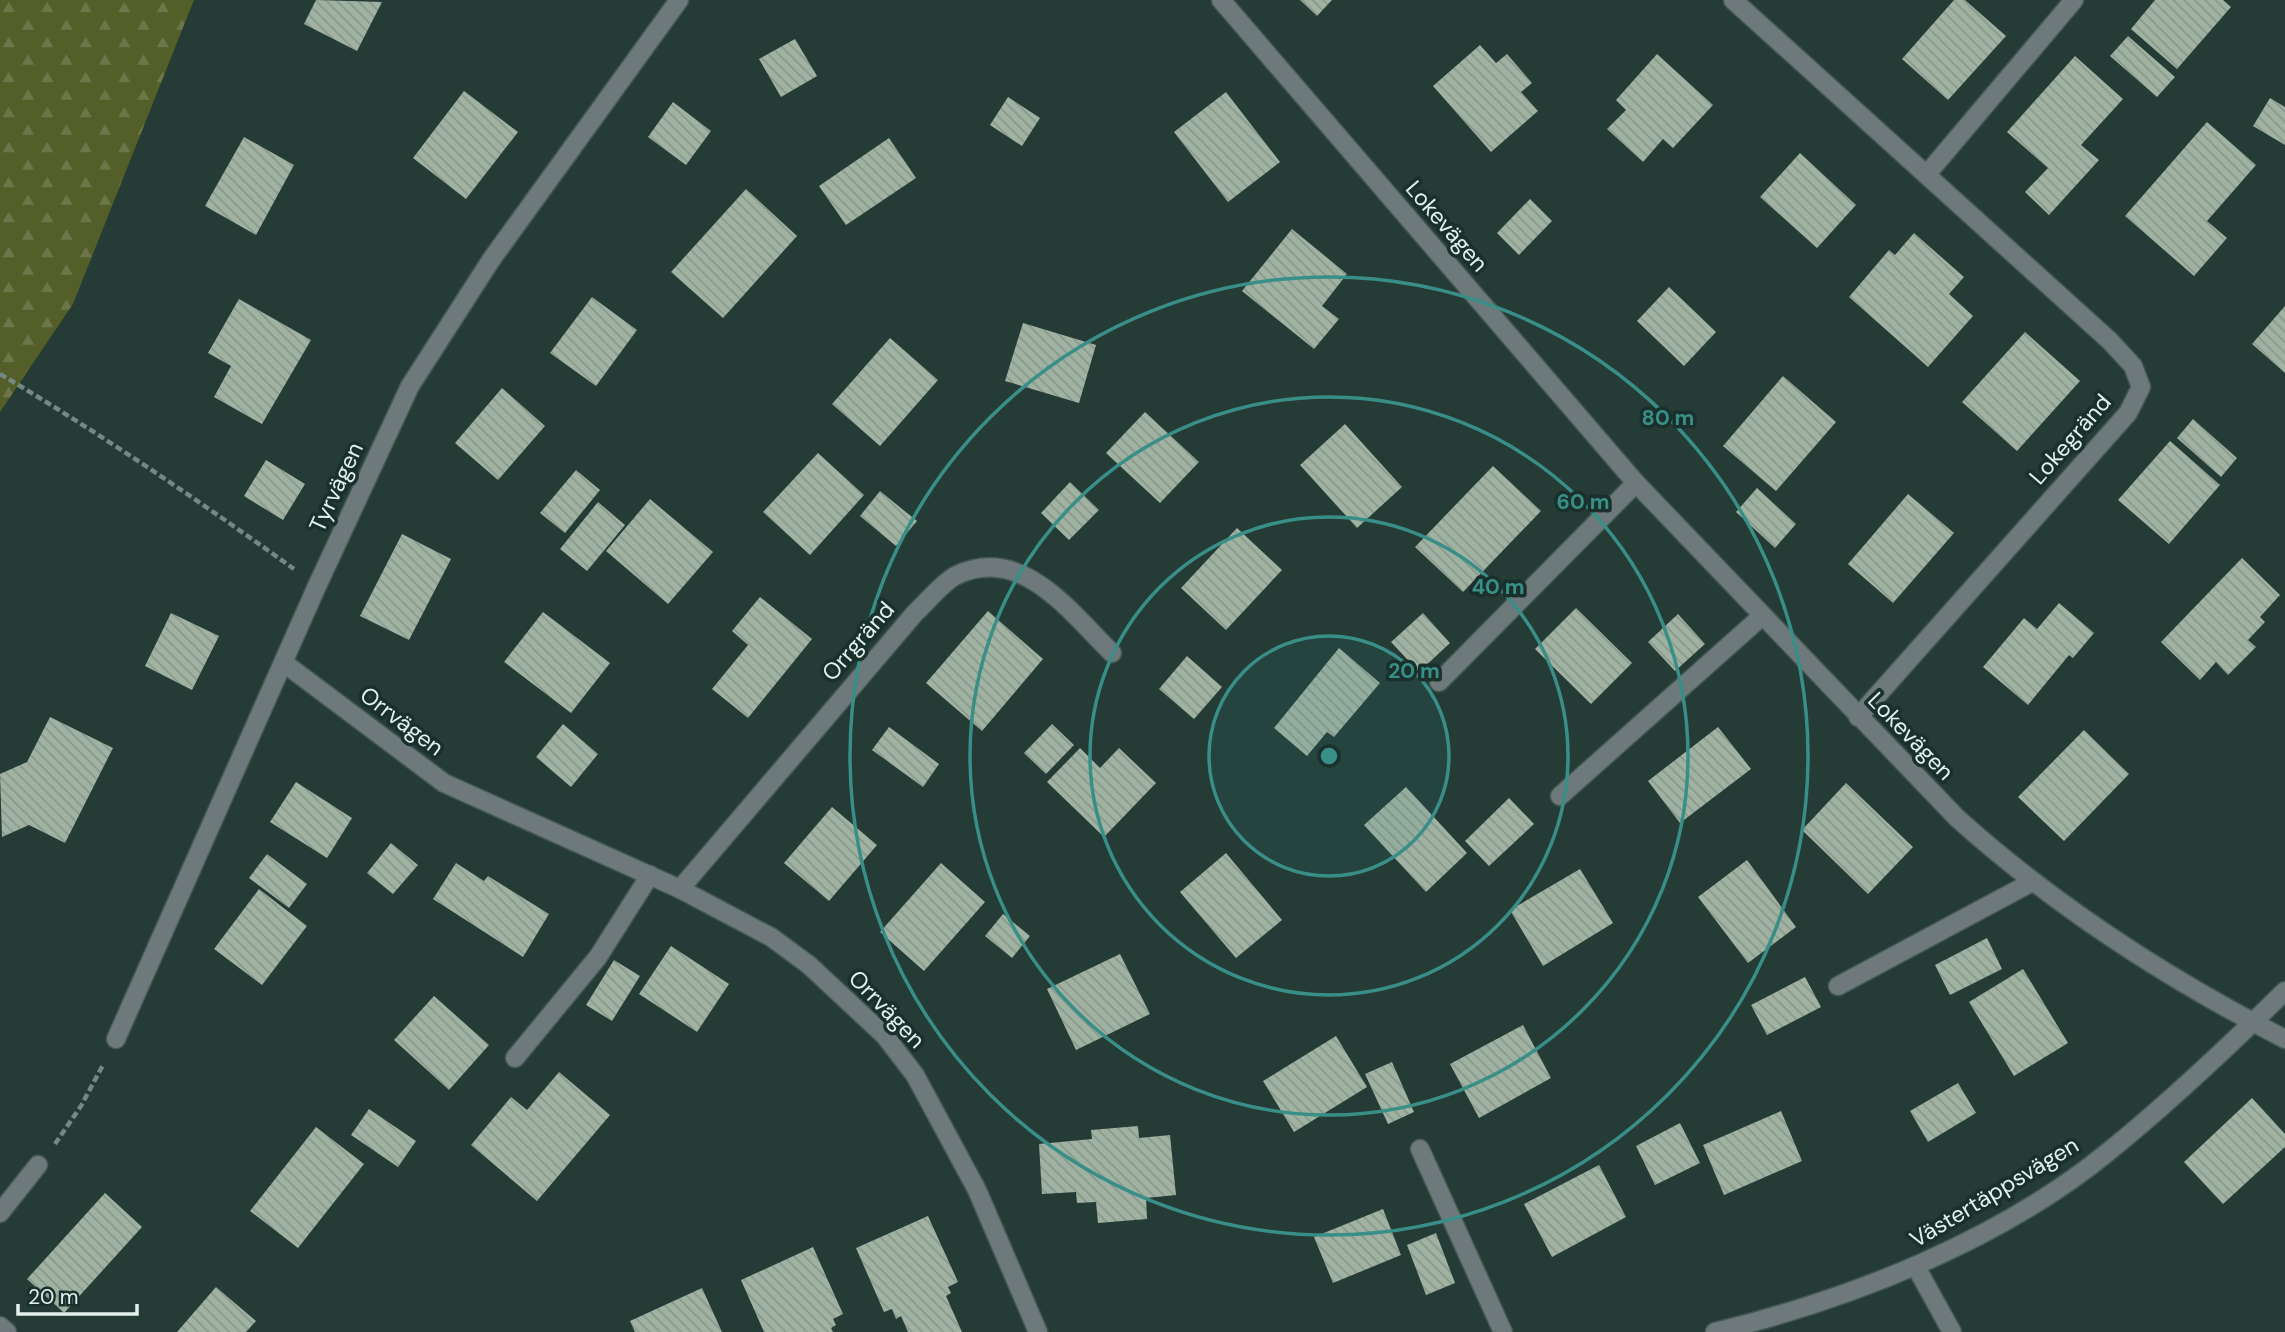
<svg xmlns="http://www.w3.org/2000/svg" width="2285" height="1332" viewBox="0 0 2285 1332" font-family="'DM Sans',sans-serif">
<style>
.forest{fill:url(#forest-firs)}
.building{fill:url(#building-back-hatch)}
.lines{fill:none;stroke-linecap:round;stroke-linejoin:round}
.minor-casing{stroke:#435853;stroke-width:21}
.path{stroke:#758883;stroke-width:4.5;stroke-dasharray:7 3.5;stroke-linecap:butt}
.minor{stroke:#6e797b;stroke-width:18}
.ring{fill:none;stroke:#398f87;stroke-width:3.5}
.labels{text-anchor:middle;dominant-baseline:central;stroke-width:7;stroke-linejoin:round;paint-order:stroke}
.street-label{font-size:23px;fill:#e3f1ed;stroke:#1a302c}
.centre{fill:#398f87;stroke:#1a302c;stroke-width:3.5}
.ring-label{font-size:21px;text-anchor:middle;font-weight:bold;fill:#398f87;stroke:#1a302c;stroke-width:7;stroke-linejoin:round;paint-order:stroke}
</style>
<defs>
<pattern id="forest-firs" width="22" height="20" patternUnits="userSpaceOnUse" patternTransform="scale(1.75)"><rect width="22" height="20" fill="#535e28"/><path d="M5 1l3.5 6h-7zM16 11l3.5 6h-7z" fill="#6c7648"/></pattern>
<pattern id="building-back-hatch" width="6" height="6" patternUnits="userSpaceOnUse" patternTransform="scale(1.75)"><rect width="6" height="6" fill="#a0b2a2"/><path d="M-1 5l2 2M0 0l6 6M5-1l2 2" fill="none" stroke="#89988b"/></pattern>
</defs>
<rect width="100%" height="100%" fill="#243b36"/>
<!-- forest -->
<path class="forest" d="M0 0H194L73 304 0 412Z"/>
<!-- building -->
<g class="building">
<path d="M316 0 382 2 357 51 304 24Z"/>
<path d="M1300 0H1332L1317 16Z"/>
<path d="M1954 0H1965L2006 36 1948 100 1902 59Z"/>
<path d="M2155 0H2223L2231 7 2177 69 2131 29Z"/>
<path d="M2128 36 2175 77 2157 97 2110 56Z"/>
<path d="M795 39 817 76 781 97 759 59Z"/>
<path d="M1480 45 1496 63 1507 54 1532 83 1521 92 1538 111 1491 152 1433 86Z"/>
<path d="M1657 54 1713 105 1673 148 1663 139 1643 162 1607 129 1626 110 1616 100Z"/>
<path d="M2075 56 2123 99 2081 145 2099 160 2049 215 2025 192 2048 168 2007 132Z"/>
<path d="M464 91 518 132 466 199 413 158Z"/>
<path d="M1226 92 1280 162 1228 202 1174 132Z"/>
<path d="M1008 97 1040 118 1022 146 990 125Z"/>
<path d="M2270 98 2285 107V145L2253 126Z"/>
<path d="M673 102 711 131 686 165 648 137Z"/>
<path d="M2207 122 2256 165 2207 221 2227 238 2194 276 2125 216Z"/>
<path d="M244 137 294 165 256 235 205 206Z"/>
<path d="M889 138 916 178 846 225 819 186Z"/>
<path d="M1800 153 1856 205 1817 248 1760 197Z"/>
<path d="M746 189 797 236 723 318 671 272Z"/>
<path d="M1530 199 1552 221 1519 255 1497 233Z"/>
<path d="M1292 229 1347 274 1322 306 1339 319 1314 349 1242 291Z"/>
<path d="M1914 233 1964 277 1949 294 1973 316 1928 367 1849 297 1889 250 1895 255Z"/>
<path d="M1669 287 1716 332 1684 366 1637 321Z"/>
<path d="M592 297 637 330 596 386 550 353Z"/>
<path d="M239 299 311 340 262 424 214 397 231 366 208 353Z"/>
<path d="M2285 306V373L2252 344Z"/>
<path d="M1023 323 1096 345 1079 403 1005 381Z"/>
<path d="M2025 332 2080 381 2017 451 1962 402Z"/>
<path d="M890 338 938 380 880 446 832 404Z"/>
<path d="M1783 376 1836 422 1776 491 1723 446Z"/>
<path d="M502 388 545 426 498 480 455 443Z"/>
<path d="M1145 412 1199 462 1160 503 1106 453Z"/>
<path d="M2193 419 2237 458 2221 477 2177 438Z"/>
<path d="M1345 424 1402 487 1357 528 1300 465Z"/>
<path d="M2170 441 2220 485 2169 544 2118 500Z"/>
<path d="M818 453 864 495 810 555 763 512Z"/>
<path d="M266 460 305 484 283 520 244 496Z"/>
<path d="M1493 466 1541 511 1463 592 1415 547Z"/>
<path d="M576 470 600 490 565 533 540 513Z"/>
<path d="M1070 482 1099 510 1069 540 1041 513Z"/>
<path d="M1757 488 1796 524 1775 548 1736 512Z"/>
<path d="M880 491 917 521 896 546 860 516Z"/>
<path d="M1908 494 1954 533 1893 603 1848 564Z"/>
<path d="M650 499 713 552 668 604 606 551Z"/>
<path d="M598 502 625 525 587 571 560 549Z"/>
<path d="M1237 528 1282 570 1226 630 1181 588Z"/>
<path d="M402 534 451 559 409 640 360 616Z"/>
<path d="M2242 558 2280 595 2260 617 2265 622 2248 640 2256 647 2228 675 2216 662 2200 680 2161 642Z"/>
<path d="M760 597 812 639 748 718 712 689 748 645 732 631Z"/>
<path d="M2059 603 2094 633 2073 658 2069 655 2028 705 1983 667 2024 618 2037 629Z"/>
<path d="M1576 608 1632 663 1591 704 1535 649Z"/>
<path d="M988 611 1043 659 982 731 926 683Z"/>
<path d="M543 612 610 663 571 713 504 662Z"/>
<path d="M171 613 219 636 192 690 145 666Z"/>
<path d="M1423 613 1450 643 1419 672 1391 642Z"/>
<path d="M1678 614 1705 644 1675 671 1648 642Z"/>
<path d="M1339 648 1380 683 1334 737 1327 732 1307 756 1274 728Z"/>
<path d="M1187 656 1222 687 1194 719 1159 689Z"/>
<path d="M50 717 113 748 65 843 29 825 2 837 0 774 27 762Z"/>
<path d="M563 724 598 754 571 787 536 757Z"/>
<path d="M1052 724 1074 745 1046 774 1024 753Z"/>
<path d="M889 727 939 764 923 787 872 750Z"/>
<path d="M1718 727 1751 769 1680 823 1648 781Z"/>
<path d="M2084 730 2129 774 2064 841 2018 797Z"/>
<path d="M1080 748 1100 768 1119 748 1156 783 1104 837 1047 782Z"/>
<path d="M296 782 352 818 327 858 270 822Z"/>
<path d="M1846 783 1913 847 1868 894 1802 830Z"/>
<path d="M1406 787 1467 853 1426 892 1364 825Z"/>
<path d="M1509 798 1534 824 1489 866 1465 841Z"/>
<path d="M832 807 877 845 829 901 784 863Z"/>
<path d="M391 843 418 865 393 894 367 873Z"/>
<path d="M1226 853 1282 920 1236 958 1180 892Z"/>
<path d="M267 854 307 884 289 908 249 878Z"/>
<path d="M1747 860 1796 927 1748 963 1698 897Z"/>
<path d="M456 863 484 881 488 876 549 914 523 957 433 899Z"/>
<path d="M941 863 985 902 924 971 880 932Z"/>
<path d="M1580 869 1613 923 1543 966 1510 910Z"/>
<path d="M259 889 307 926 262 985 214 949Z"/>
<path d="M1003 914 1030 936 1012 958 985 936Z"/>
<path d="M1987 938 2002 969 1950 995 1935 965Z"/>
<path d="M671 946 729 984 697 1032 639 994Z"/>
<path d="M1120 954 1150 1014 1076 1050 1047 989Z"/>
<path d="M614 960 640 976 612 1021 586 1005Z"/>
<path d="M2023 969 2068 1043 2014 1076 1969 1002Z"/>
<path d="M1805 977 1821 1007 1767 1035 1751 1005Z"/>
<path d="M434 996 489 1045 449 1090 394 1040Z"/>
<path d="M1523 1025 1551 1078 1479 1118 1450 1064Z"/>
<path d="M1336 1036 1367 1087 1294 1132 1263 1081Z"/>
<path d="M1392 1062 1414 1112 1388 1124 1365 1074Z"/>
<path d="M559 1072 610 1115 537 1201 471 1145 511 1097 527 1110Z"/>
<path d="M1958 1083 1976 1113 1928 1142 1910 1111Z"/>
<path d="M2252 1098 2285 1134V1147L2223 1204 2184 1162Z"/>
<path d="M369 1109 416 1141 398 1167 351 1135Z"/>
<path d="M1781 1111 1802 1161 1724 1195 1703 1145Z"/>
<path d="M1680 1123 1700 1163 1655 1185 1636 1146Z"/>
<path d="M1138 1126 1139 1138 1170 1135 1176 1195 1146 1198 1147 1219 1098 1223 1096 1202 1077 1203 1076 1192 1042 1194 1039 1144 1092 1139 1091 1130Z"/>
<path d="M316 1127 364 1164 298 1248 250 1211Z"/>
<path d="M1599 1165 1626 1217 1552 1257 1524 1204Z"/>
<path d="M105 1193 142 1227 64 1313 27 1279Z"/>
<path d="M1383 1209 1401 1255 1333 1283 1314 1237Z"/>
<path d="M928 1216 958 1282 948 1287 951 1293 946 1296 962 1332H908L901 1316 896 1319 892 1309 884 1312 856 1248Z"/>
<path d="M1436 1233 1455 1283 1426 1295 1407 1245Z"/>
<path d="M813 1247 843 1314 833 1319 836 1325 831 1328 833 1332H764L741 1280Z"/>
<path d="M216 1287 256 1321 246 1332H177Z"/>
<path d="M702 1288 722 1332H635L630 1321Z"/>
</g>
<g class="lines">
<defs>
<g id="minor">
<path d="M1221 0 1636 483 1957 818C2056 907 2166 978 2285 1039"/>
<path d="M1733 0 2110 341 2133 366 2141 387 2128 413 1858 717"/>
<path d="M1927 174 2074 0"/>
<path d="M284 663 444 783 680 889 771 937 809 965 885 1036 915 1075 977 1190 1038 1332"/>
<path d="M1439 682 1636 483"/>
<path d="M1560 796 1761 617"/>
<path d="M680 889 915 613C927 602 941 584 955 576 1021 543 1070 612 1112 653"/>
<path d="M1838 986 2032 882"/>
<path d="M116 1039 317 586 410 386 491 260 679 0"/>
<path d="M515 1058 598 957 650 875"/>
<path d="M1420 1149 1503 1332"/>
<path d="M0 1213 38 1165"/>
<path d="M1916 1267 1952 1332"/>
<path d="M0 1326 7 1332"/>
<path d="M1715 1332C1851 1299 1999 1241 2108 1152 2170 1102 2229 1046 2285 991"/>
</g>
</defs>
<!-- minor casing -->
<use href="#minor" class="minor-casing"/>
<!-- path -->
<g class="path">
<path d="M0 374C101 434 198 500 294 569"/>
<path d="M55 1144 81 1106 103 1065"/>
</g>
<!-- minor -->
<use href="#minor" class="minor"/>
</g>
<!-- distance rings -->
<circle cx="1329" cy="756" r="120" fill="#398f87" fill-opacity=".12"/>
<g class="ring">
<circle cx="1329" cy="756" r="120"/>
<circle cx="1329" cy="756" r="239"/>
<circle cx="1329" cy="756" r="359"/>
<circle cx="1329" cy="756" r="479"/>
</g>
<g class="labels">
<!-- street labels -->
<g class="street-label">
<text transform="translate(1447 226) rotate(49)">Lokevägen</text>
<text transform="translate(2070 439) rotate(-49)">Lokegränd</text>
<text transform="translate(336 487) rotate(-65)">Tyrvägen</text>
<text transform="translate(858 641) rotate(-49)">Orrgränd</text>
<text transform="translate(402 721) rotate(37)">Orrvägen</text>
<text transform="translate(1911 736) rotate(46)">Lokevägen</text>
<text transform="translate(887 1009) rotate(46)">Orrvägen</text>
<text transform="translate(1994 1192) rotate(-31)">Västertäppsvägen</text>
</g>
</g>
<circle cx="1329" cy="756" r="10" class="centre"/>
<g class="ring-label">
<text x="1668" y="425">80 m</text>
<text x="1583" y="509">60 m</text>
<text x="1498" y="594">40 m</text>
<text x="1414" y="678">20 m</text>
</g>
<!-- scale -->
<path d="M18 1304v10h119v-10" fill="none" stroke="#e3f1ed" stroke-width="3.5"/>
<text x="28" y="1304" font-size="21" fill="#e3f1ed" stroke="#1a302c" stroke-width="5" paint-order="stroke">20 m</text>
</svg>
